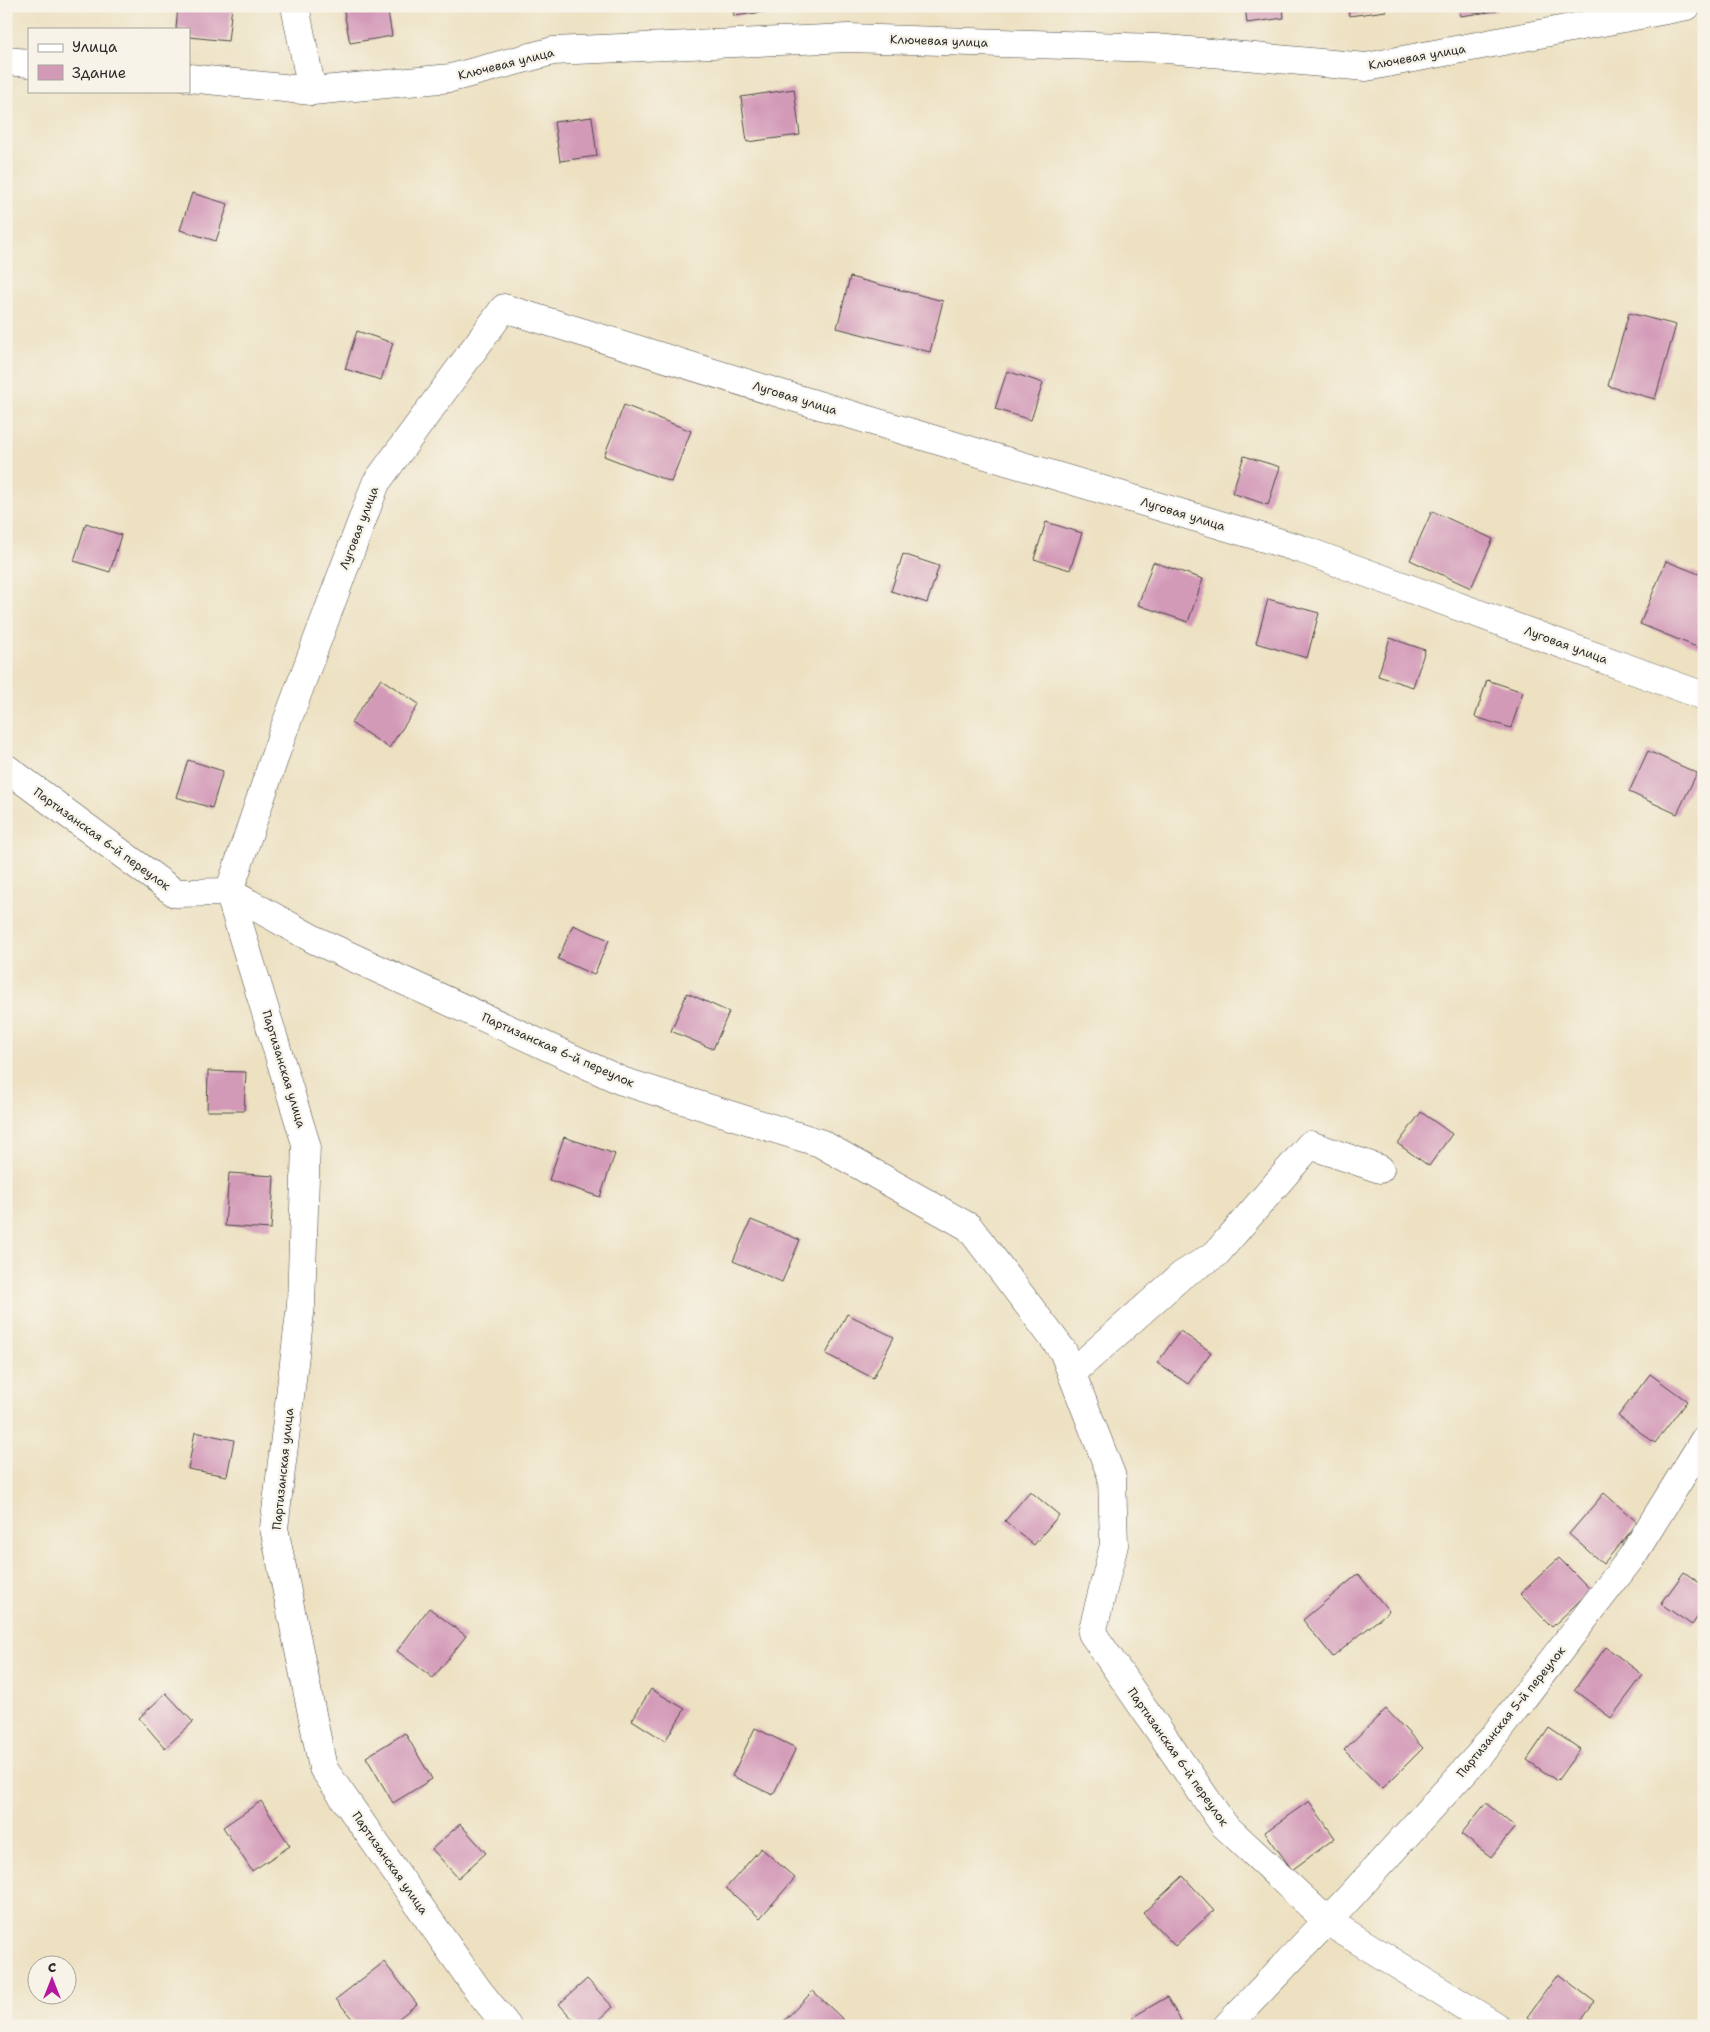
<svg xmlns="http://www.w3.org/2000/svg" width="1710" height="2032" viewBox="0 0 1710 2032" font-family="'Shantell Sans',sans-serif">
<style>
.building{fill:#d39ab8}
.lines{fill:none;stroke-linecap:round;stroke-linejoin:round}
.minor-casing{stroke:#484642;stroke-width:29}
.minor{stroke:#fff;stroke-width:28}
.labels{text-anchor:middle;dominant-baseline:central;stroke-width:4.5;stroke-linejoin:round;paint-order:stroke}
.street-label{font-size:12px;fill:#2b2b2b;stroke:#f7f3e8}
</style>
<rect width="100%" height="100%" fill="#f7f3e8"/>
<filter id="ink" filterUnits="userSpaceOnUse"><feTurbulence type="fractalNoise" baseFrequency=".02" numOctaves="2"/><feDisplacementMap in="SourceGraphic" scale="10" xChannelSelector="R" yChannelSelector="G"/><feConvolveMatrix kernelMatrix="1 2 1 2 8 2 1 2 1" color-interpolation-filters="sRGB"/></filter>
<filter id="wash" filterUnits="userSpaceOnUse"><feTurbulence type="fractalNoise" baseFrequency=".0096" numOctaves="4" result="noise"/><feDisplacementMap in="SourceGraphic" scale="20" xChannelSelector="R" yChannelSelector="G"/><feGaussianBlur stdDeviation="1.12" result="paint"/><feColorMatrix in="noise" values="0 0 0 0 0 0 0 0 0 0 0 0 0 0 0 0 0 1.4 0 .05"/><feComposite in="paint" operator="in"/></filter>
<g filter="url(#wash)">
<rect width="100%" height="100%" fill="#ede1c2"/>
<g id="blocks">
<!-- building -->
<g class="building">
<path d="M178 6H232L228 41 189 37V29H176Z"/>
<path d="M343 6H387L392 36 350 43Z"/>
<path d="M733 6H771L772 11 734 16Z"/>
<path d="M1245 6H1283L1284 18 1247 23Z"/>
<path d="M1348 6H1386V11L1349 16Z"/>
<path d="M1459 6H1497V11L1460 16Z"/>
<path d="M794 89 800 135 747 142 741 97Z"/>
<path d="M592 117 597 156 560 161 554 122Z"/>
<path d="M192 193 228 204 216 241 180 230Z"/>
<path d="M850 277 943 301 930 352 837 328Z"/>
<path d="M1629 313 1676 325 1655 399 1608 386Z"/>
<path d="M357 331 393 343 381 380 345 369Z"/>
<path d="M1007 371 1043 383 1031 420 995 409Z"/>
<path d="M624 405 691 431 671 482 604 456Z"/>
<path d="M1244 456 1280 467 1268 505 1232 493Z"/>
<path d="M1432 511 1493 539 1471 588 1410 560Z"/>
<path d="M1046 522 1082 533 1070 570 1034 559Z"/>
<path d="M86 523 121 535 110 572 74 561Z"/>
<path d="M903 554 939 566 927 603 891 591Z"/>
<path d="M1666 561 1704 576V637L1699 648 1640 624Z"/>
<path d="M1153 562 1203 579 1188 622 1138 605Z"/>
<path d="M1268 599 1319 613 1307 658 1256 643Z"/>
<path d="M1390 638 1425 650 1413 687 1378 676Z"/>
<path d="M381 679 419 704 389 748 351 723Z"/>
<path d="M1487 680 1523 692 1511 728 1475 717Z"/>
<path d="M1648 751 1697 773 1677 814 1629 792Z"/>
<path d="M188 760 223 771 212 808 176 797Z"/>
<path d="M573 925 609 940 594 975 558 959Z"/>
<path d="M687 993 729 1012 713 1049 671 1031Z"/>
<path d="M208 1071 246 1072 244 1111H207Z"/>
<path d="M1421 1112 1452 1134 1429 1166 1398 1144Z"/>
<path d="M564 1137 615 1154 600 1197 549 1180Z"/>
<path d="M229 1173 274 1176 271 1229 225 1226Z"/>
<path d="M751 1220 800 1240 782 1282 733 1261Z"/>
<path d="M847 1314 894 1337 873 1378 826 1354Z"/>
<path d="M1180 1331 1211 1352 1188 1384 1157 1363Z"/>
<path d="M1650 1374 1687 1401 1655 1443 1618 1416Z"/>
<path d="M195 1432 234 1440 227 1476 188 1469Z"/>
<path d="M1030 1491 1059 1515 1034 1545 1005 1521Z"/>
<path d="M1604 1493 1638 1523 1603 1564 1569 1534Z"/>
<path d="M1559 1558 1591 1590 1552 1627 1520 1594Z"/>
<path d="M1684 1572 1704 1586V1608L1692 1625 1661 1604Z"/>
<path d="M1358 1574 1389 1611 1333 1657 1303 1620Z"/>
<path d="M429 1608 466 1636 433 1678 397 1651Z"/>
<path d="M1606 1647 1643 1675 1611 1718 1574 1690Z"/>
<path d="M651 1689 685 1709 665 1741 632 1720Z"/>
<path d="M166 1693 193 1722 165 1748 139 1718Z"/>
<path d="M1386 1709 1423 1748 1382 1789 1344 1750Z"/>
<path d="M755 1728 796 1748 773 1795 732 1776Z"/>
<path d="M1549 1728 1580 1749 1557 1781 1527 1760Z"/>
<path d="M405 1733 432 1779 393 1803 366 1757Z"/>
<path d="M261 1801 290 1846 252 1871 223 1827Z"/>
<path d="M1309 1801 1335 1838 1292 1870 1265 1832Z"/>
<path d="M1486 1803 1515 1827 1491 1857 1461 1834Z"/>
<path d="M460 1824 486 1853 458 1878 432 1849Z"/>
<path d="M761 1848 795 1878 760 1918 726 1888Z"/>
<path d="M1183 1876 1214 1910 1175 1946 1143 1913Z"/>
<path d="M384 1962 417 2004 389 2026H358L336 1999Z"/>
<path d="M1558 1974 1595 2002 1577 2026H1538L1527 2017Z"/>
<path d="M587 1979 613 2007 593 2026H579L559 2004Z"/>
<path d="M813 1991 850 2026H783L781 2024Z"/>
<path d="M1167 1997 1184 2026H1139L1133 2017Z"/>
</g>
</g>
</g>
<g filter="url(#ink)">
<use href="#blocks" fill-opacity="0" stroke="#484642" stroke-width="1"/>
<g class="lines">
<defs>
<g id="minor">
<path d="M295 6 312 91"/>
<path d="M6 61 29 63"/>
<path d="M189 78 312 91 451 78 553 51 849 38 1156 48 1366 67 1687 6"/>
<path d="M6 768 175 893 229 892 315 940 622 1081 820 1143 969 1227 1063 1351 1112 1477 1114 1545 1092 1633 1224 1825 1327 1921 1496 2026"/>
<path d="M1072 1373 1182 1275 1216 1254 1310 1145 1380 1169"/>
<path d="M507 2026 478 1990 323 1768 274 1528 301 1305 306 1144 229 892 283 732 376 483 504 308 775 392 1301 549 1704 696"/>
<path d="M1227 2026 1348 1899 1480 1754 1631 1558 1704 1440"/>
</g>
</defs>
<!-- minor casing -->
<use href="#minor" class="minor-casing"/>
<!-- minor -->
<use href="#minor" class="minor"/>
</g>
</g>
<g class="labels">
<!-- street labels -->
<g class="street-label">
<text transform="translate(939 41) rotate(2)">Ключевая улица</text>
<text transform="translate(1417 57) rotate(-10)">Ключевая улица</text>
<text transform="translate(506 64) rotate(-14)">Ключевая улица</text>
<text transform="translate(795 398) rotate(17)">Луговая улица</text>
<text transform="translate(1183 514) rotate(17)">Луговая улица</text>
<text transform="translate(359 528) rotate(-69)">Луговая улица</text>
<text transform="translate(1566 645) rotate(20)">Луговая улица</text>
<text transform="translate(102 839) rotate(36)">Партизанская 6-й переулок</text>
<text transform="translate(558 1050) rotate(24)">Партизанская 6-й переулок</text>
<text transform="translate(284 1069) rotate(73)">Партизанская улица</text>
<text transform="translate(283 1469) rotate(-84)">Партизанская улица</text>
<text transform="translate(1511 1712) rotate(-51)">Партизанская 5-й переулок</text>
<text transform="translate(1178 1757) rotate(55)">Партизанская 6-й переулок</text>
<text transform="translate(390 1863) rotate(55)">Партизанская улица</text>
</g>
</g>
<!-- margin -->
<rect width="1710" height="2032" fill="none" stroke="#f7f3e8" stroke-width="25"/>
<!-- legend -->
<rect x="28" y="28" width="162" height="65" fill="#f7f3e8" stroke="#a5a39c"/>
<rect x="38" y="44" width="25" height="8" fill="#ffffff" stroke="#a5a39c"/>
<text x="72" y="52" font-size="15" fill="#2b2b2b">Улица</text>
<rect x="38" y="65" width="25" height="15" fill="#d39ab8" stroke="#a5a39c"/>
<text x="72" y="78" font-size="15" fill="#2b2b2b">Здание</text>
<!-- north arrow -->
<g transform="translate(52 1980)"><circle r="24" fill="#f7f3e8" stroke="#a5a39c"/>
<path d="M0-4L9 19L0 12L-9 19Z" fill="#b5179e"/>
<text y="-8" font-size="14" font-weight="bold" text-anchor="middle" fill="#2b2b2b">С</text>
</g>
</svg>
